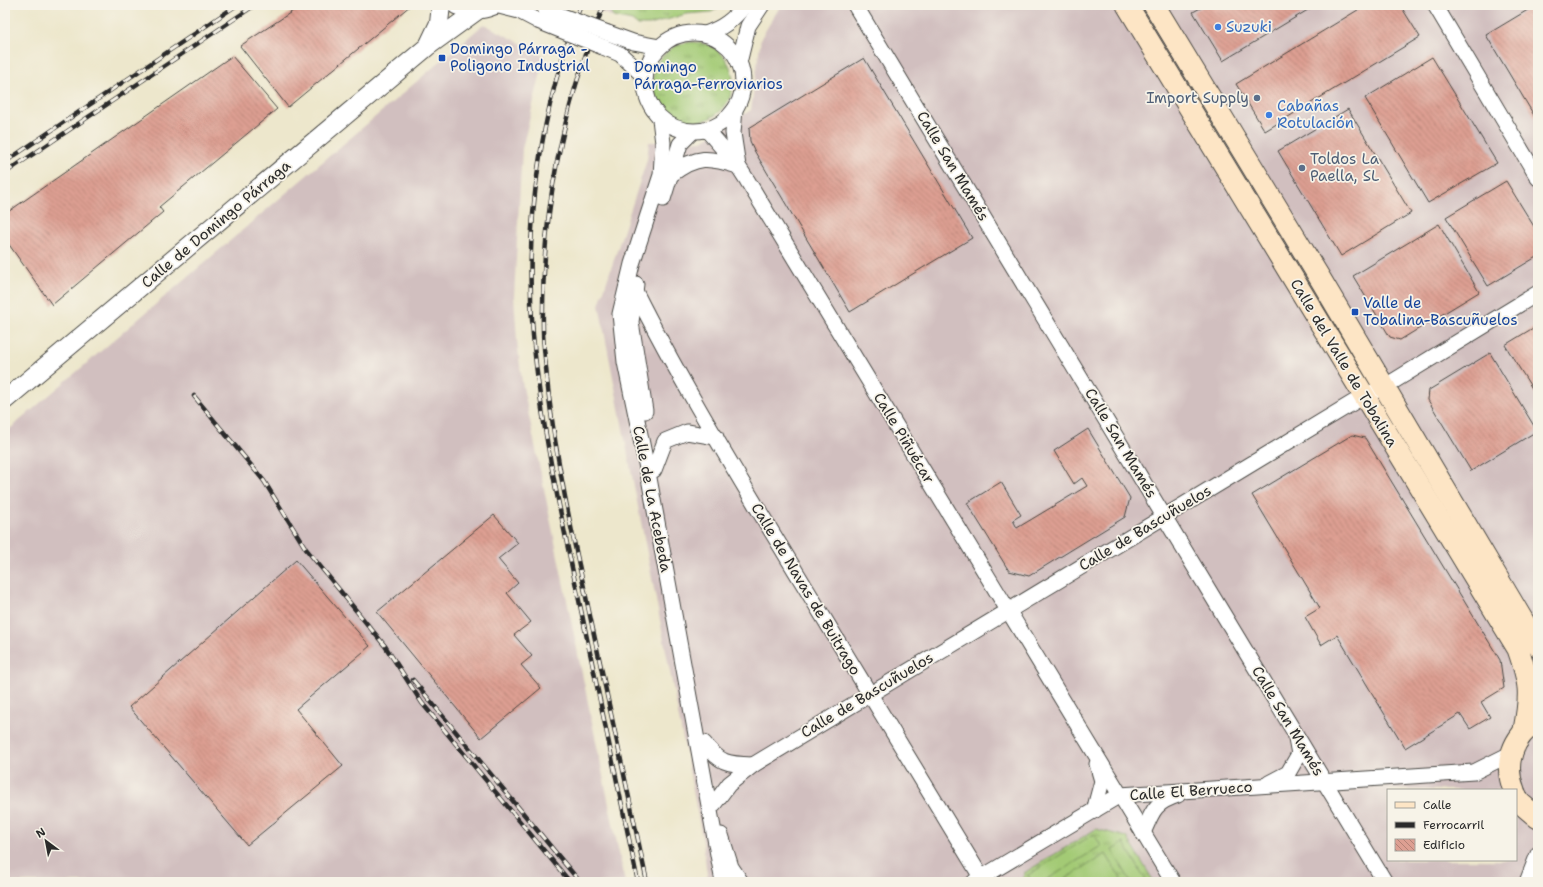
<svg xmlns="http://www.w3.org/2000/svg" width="1543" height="887" viewBox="0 0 1543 887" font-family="'Shantell Sans',sans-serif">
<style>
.industrial{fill:#d1bfbf;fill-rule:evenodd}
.grass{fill:url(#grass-tufts);stroke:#677a50}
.garden{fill:#a3ca75;stroke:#677a50}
.building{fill:url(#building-back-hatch)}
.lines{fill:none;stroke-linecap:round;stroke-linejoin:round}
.minor-casing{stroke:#484743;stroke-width:17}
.tertiary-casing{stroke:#484743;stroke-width:20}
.secondary-casing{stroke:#484743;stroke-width:23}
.minor{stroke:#fff;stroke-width:15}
.tertiary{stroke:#fff;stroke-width:18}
.secondary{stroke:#fde5c5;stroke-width:21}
.rail-casing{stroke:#2b2b2b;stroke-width:4.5}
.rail{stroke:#f7f3e8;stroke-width:3;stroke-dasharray:9;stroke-linecap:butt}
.minor-bridge-casing{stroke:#484743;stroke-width:17;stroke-linecap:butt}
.minor-bridge{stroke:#fff;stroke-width:15}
.shop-dot{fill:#3f7fe0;stroke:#f7f3e8;stroke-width:1.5}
.transit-dot{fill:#1a4fb4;stroke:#f7f3e8;stroke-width:1.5}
.service-dot{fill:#5c6f8a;stroke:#f7f3e8;stroke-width:1.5}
.labels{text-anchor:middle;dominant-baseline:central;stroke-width:3.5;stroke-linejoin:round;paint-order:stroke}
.shop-label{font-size:15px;fill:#366cbe;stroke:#f7f3e8;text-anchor:start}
.transit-label{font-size:15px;fill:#164399;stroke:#f7f3e8;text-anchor:start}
.service-label{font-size:15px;fill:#4e5e75;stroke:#f7f3e8;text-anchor:end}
.street-label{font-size:15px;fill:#2b2b2b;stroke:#f7f3e8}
</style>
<defs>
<pattern id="grass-tufts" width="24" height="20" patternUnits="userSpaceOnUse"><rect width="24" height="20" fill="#a3ca75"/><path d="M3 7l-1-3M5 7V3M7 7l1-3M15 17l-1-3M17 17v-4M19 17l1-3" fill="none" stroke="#85a460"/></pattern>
<pattern id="building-back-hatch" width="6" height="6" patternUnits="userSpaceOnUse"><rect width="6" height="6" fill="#dd9f92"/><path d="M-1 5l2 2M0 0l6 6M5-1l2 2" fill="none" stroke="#b38277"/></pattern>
</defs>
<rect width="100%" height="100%" fill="#f7f3e8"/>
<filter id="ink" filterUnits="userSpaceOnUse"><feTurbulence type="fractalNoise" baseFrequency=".025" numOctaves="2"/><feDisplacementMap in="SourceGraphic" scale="8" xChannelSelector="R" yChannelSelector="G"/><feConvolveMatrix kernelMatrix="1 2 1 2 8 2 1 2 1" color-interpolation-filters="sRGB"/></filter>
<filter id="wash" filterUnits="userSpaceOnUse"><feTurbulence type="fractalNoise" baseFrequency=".012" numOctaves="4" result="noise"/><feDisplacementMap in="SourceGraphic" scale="16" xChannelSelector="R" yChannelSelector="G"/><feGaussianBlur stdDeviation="0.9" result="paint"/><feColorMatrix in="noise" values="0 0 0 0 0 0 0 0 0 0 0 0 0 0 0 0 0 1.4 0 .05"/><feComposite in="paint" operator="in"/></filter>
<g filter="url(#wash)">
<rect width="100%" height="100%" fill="#ede7cc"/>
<!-- industrial -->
<g class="industrial">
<path d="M582 5H654L632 21 613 17Z"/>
<path d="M781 5H1538V882H708L703 842 599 305 647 160 649 142 702 141 751 110 761 38ZM1388 790H1516V860H1388Z"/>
<path d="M484 24 545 56 522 149 514 296 517 341 522 382 625 882H5V433Z"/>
</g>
<!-- grass -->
<g class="grass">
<path d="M614 5H725L711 12 686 14 650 25H637L632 21 613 17 611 12Z"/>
<circle cx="693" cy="82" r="40"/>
<path d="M1096 829 1127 837 1154 882H1022L1024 873Z"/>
</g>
<!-- garden -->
<g class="garden">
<path d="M1094 834 1101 846 1043 882H1032L1028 875Z"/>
<path d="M1124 843 1147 882H1131L1112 850Z"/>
<path d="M1106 854 1123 882H1060Z"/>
</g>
<g id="blocks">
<!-- building -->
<g class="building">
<path d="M302 5H411L288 107 240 46Z"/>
<path d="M1206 5H1316L1223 61 1193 12Z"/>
<path d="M1366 5H1400L1420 37 1265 131 1236 84Z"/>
<path d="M1536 5H1538V115L1535 117 1486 35Z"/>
<path d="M232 56 277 109 159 207 163 212 52 305 5 239V214Z"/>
<path d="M1432 57 1497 163 1428 203 1365 98Z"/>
<path d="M864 58 972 238 850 312 755 152 750 141 749 128Z"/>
<path d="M1348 109 1411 213 1341 256 1278 151Z"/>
<path d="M1506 181 1538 233V256L1488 286 1446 217Z"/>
<path d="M1439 224 1479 292 1400 340 1390 337 1353 276Z"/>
<path d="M1538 325V398L1505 345Z"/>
<path d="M1490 353 1537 431 1471 471 1428 400 1429 390Z"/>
<path d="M1088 429 1130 498 1125 517 1029 576 1009 571 967 503 1001 482 1021 515 1013 520 1017 528 1087 486 1082 478 1074 484 1054 451Z"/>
<path d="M1352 435 1365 438 1500 660 1504 688 1481 702 1490 717 1470 729 1460 714 1405 748 1337 635 1321 645 1305 617 1320 608 1252 495Z"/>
<path d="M494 515 518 543 498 559 518 583 507 593 531 622 514 635 532 656 521 665 541 688 481 738 377 612Z"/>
<path d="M296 560 370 646 296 709 343 766 247 845 129 707Z"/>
</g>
</g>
</g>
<g filter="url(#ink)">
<use href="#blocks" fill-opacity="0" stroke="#484743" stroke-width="1"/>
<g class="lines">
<defs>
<g id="minor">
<path d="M495 5 519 11 538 21"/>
<path d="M855 5 1385 882"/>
<path d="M1435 5 1538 178"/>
<circle cx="694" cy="82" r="49"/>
<path d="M608 33 633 42 660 47"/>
<path d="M705 34C723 28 733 20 745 5"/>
<path d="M603 47 620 54 645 77"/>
<path d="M739 63 748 26 762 5"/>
<path d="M735 109 733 133 738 166"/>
<path d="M660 119 663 143 661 175 632 264 620 314 625 362 649 478 723 882"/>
<path d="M707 130 738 166 747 180 1173 882"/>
<path d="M672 174C697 155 709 157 738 166"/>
<path d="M663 199 680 144 692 132"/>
<path d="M636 284 631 322 645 411"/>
<path d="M635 291C674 369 719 444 764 519 836 640 911 761 984 882"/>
<path d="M654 470 665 441 687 432 716 437"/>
<path d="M704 743C721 764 727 764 753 765"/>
<path d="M1269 783 1288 773 1299 754 1296 738"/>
<path d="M714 804 729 784 753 765 1364 396 1384 387 1538 293"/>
<path d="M1094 811 1102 781 1097 764"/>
<path d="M1143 833C1153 810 1154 803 1178 795"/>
<path d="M721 835 731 867 741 882"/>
<path d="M974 882 1120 795 1474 772 1510 754"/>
<path d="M1527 882 1538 854"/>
</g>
<g id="tertiary">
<path d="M456 5C470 11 481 11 495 5"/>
<path d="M429 44 439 23 441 5"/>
<path d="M5 400 427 47 478 10"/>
</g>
<g id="secondary">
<path d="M1127 5 1518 649C1530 684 1531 693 1524 730"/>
<path d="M1154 5 1321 280 1538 646"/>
<path d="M1514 790C1503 764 1513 737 1536 722"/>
<path d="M1516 795 1519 802 1538 818"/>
</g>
</defs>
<!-- minor casing -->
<use href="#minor" class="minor-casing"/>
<!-- tertiary casing -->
<use href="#tertiary" class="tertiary-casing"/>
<!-- secondary casing -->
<use href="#secondary" class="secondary-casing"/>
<!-- minor -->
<use href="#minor" class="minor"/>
<!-- tertiary -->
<use href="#tertiary" class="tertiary"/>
<!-- secondary -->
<use href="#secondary" class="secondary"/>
<defs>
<g id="rail">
<path d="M581 5C540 108 524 225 533 335 541 426 561 516 580 605 599 698 619 790 638 882"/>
<path d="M604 5C561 112 541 214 543 330 543 346 546 363 547 379 554 448 568 516 583 583 604 683 626 782 647 882"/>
<path d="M5 162 237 5"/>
<path d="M5 173 255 5"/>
<path d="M194 396 264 481 306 549 385 646 422 703 570 882"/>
<path d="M413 680 580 882"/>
</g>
</defs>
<!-- rail casing -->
<use href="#rail" class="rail-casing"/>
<!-- rail -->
<use href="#rail" class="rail"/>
<defs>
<g id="minor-bridge">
<path d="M546 10 608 33"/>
<path d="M538 21 603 47"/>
</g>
</defs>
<!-- minor-bridge casing -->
<use href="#minor-bridge" class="minor-bridge-casing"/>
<!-- minor-bridge -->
<use href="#minor-bridge" class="minor-bridge"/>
</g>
</g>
<!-- markers -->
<g class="shop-dot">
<circle cx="1218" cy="27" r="4"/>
<circle cx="1269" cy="115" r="4"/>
</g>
<g class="transit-dot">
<rect x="438" y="54" width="8" height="8" rx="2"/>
<rect x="622" y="72" width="8" height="8" rx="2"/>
<rect x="1351" y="308" width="8" height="8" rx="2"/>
</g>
<g class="service-dot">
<circle cx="1257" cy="98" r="4"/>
<circle cx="1302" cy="168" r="4"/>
</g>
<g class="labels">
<!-- shop labels -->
<g class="shop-label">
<text x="1226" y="27">Suzuki</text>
<text x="1277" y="106">Cabañas<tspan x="1277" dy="17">Rotulación</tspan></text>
</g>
<!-- transit labels -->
<g class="transit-label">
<text x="450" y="49">Domingo Párraga -<tspan x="450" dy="17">Poligono Industrial</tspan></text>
<text x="634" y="67">Domingo<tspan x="634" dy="17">Párraga-Ferroviarios</tspan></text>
<text x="1363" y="303">Valle de<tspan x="1363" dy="17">Tobalina-Bascuñuelos</tspan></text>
</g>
<!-- service labels -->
<g class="service-label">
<text x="1249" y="98">Import Supply</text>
<text x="1310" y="159" text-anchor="start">Toldos La<tspan x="1310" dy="17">Paella, SL</tspan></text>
</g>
<!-- street labels -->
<g class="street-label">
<text transform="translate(953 166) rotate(59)">Calle San Mamés</text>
<text transform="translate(216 224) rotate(-40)">Calle de Domingo Párraga</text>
<text transform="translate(1344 363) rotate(59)">Calle del Valle de Tobalina</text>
<text transform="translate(904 438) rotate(59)">Calle Piñuécar</text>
<text transform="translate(1121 443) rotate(59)">Calle San Mamés</text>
<text transform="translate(652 499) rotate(79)">Calle de La Acebeda</text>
<text transform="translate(1145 528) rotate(-31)">Calle de Bascuñuelos</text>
<text transform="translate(806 589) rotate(59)">Calle de Navas de Buitrago</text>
<text transform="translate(867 695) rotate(-31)">Calle de Bascuñuelos</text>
<text transform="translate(1288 721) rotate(59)">Calle San Mamés</text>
<text transform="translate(1191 791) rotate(-4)">Calle El Berrueco</text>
</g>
</g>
<!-- margin -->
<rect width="1543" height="887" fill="none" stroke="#f7f3e8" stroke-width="20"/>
<!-- legend -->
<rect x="1387" y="789" width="130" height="72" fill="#f7f3e8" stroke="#a5a39c"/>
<rect x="1395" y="802" width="20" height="6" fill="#fde5c5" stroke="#a5a39c"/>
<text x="1423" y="809" font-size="12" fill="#2b2b2b">Calle</text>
<rect x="1395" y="822" width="20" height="6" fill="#2b2b2b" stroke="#a5a39c"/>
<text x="1423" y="829" font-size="12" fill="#2b2b2b">Ferrocarril</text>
<rect x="1395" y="839" width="20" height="12" fill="url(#building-back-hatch)" stroke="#a5a39c"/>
<text x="1423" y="849" font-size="12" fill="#2b2b2b">Edificio</text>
<!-- north arrow -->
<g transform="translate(46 841) rotate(328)" stroke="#f7f3e8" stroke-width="3" paint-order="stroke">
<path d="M0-3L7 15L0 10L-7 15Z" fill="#2b2b2b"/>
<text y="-6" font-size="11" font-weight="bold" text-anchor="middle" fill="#2b2b2b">N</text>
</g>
</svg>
